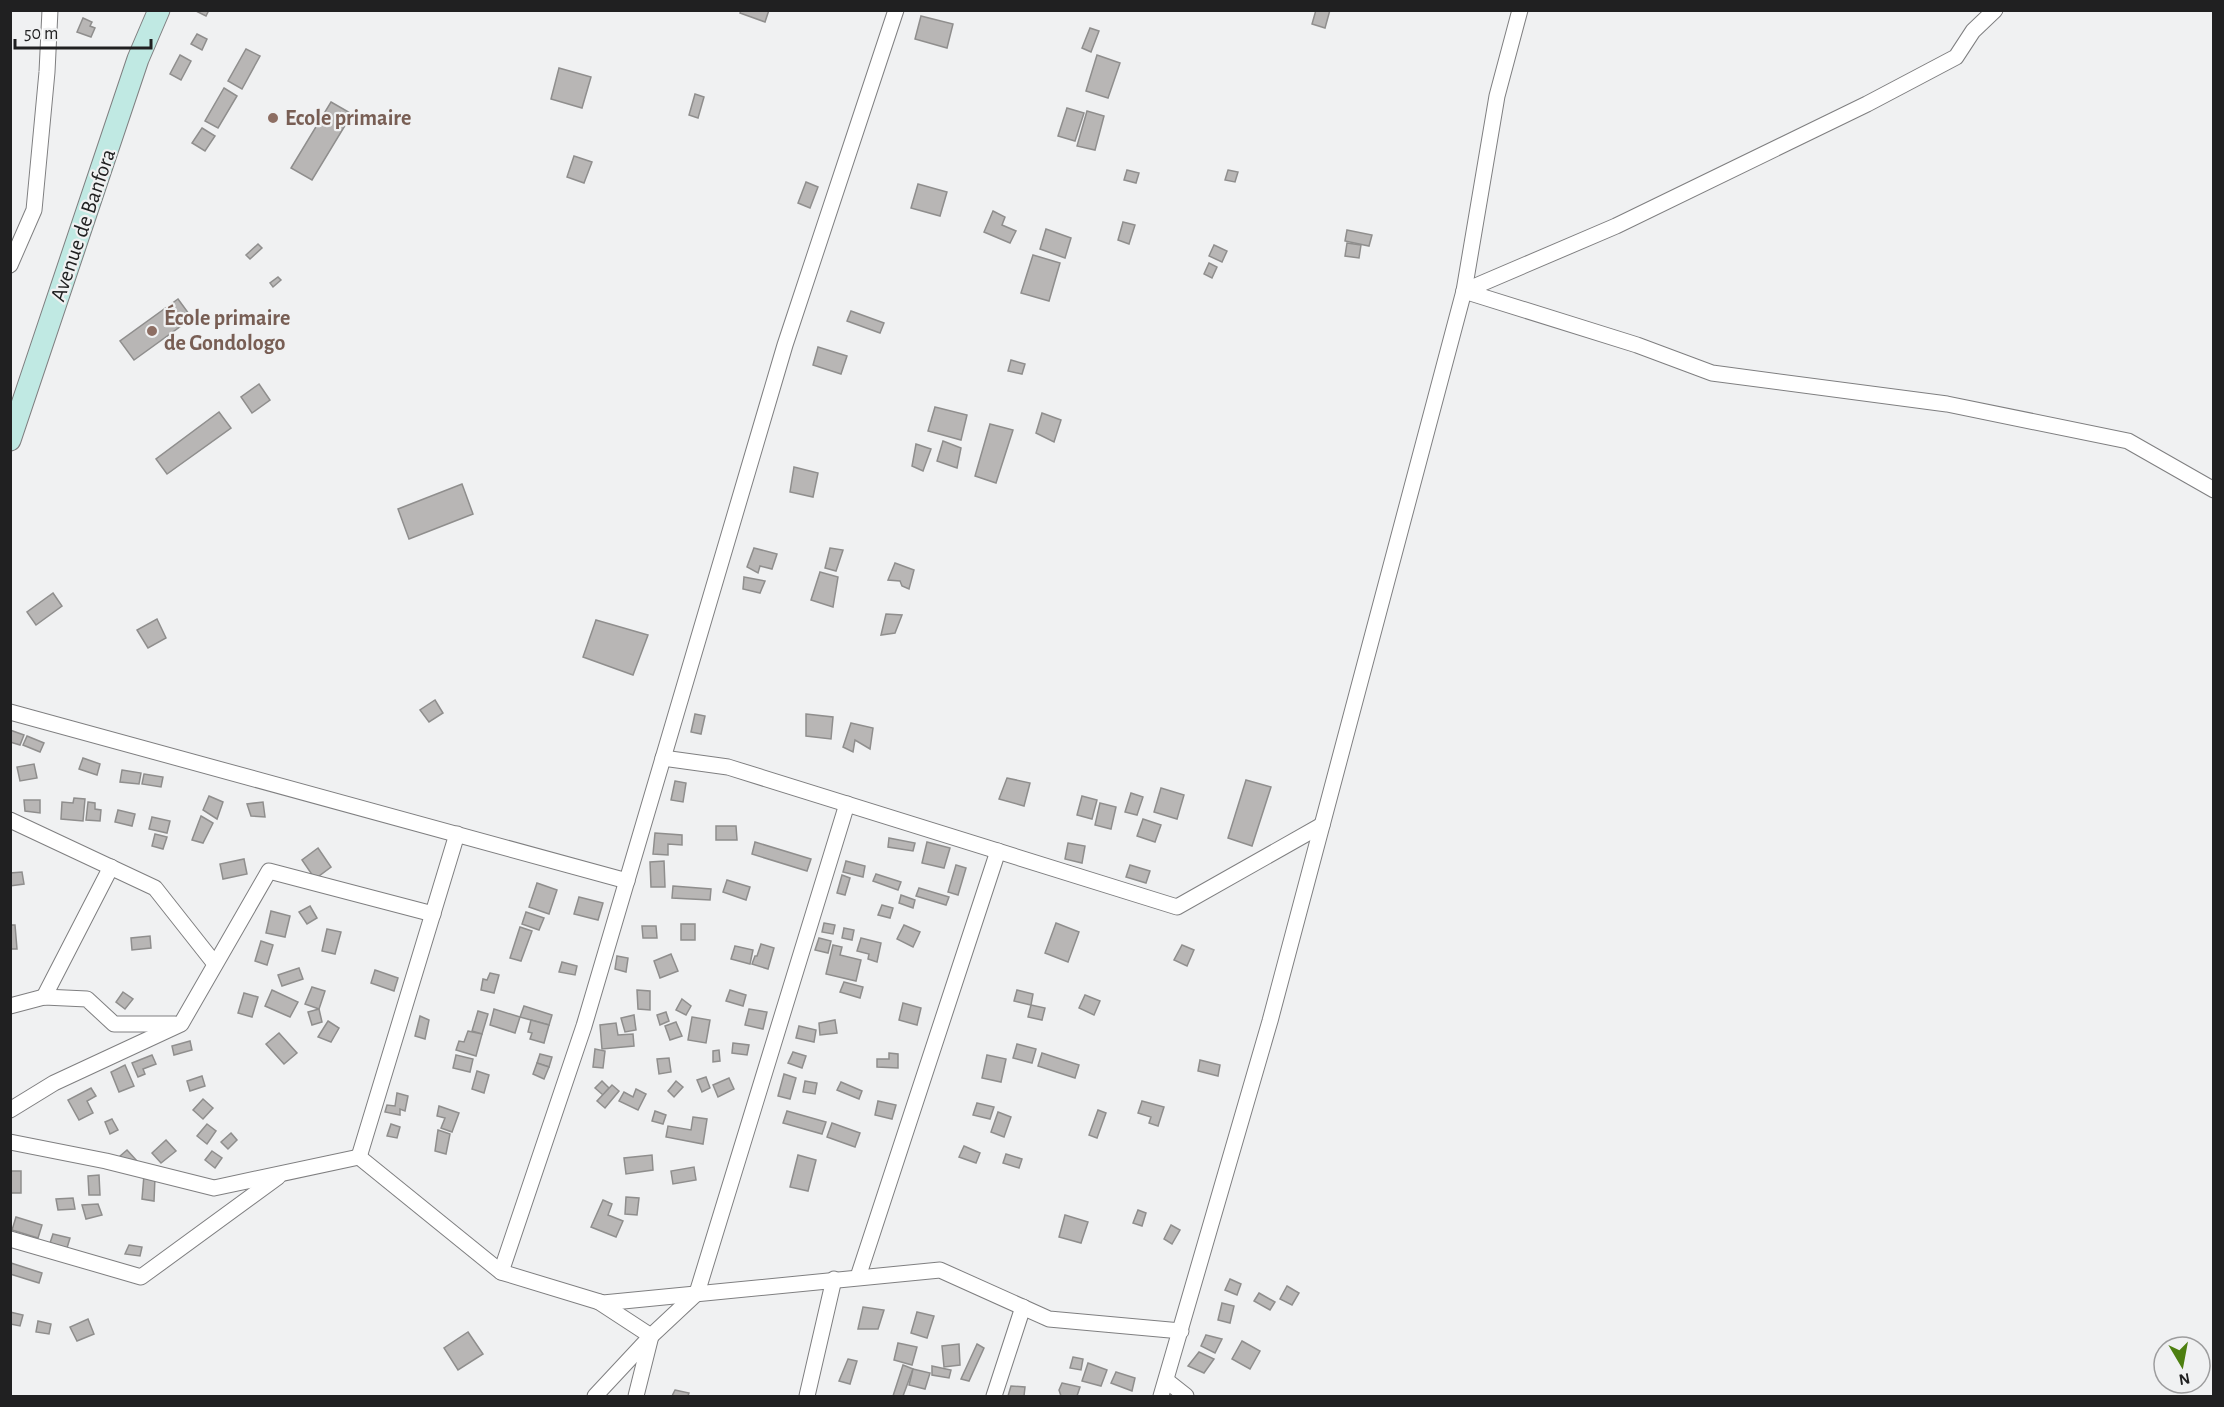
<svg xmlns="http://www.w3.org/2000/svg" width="2224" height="1407" viewBox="0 0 2224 1407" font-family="'Alegreya Sans',sans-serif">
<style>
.building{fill:#b8b6b5;stroke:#8f8e8d;stroke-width:1.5}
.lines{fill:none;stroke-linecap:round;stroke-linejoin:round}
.minor-casing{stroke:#7f7f80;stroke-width:17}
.secondary-casing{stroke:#7f7f80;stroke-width:23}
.minor{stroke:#fff;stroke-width:15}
.secondary{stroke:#c0e9e3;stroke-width:21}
.education-dot{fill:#8d6e63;stroke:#f0f1f2;stroke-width:2}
.labels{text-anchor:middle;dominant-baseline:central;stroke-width:4.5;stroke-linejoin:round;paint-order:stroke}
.education-label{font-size:22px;font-weight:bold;fill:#785e54;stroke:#f0f1f2;text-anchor:start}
.street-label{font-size:22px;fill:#202021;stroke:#f0f1f2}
</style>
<rect width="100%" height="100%" fill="#f0f1f2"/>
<!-- building -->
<g class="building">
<path d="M194 10H209L206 16Z"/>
<path d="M741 10H769L765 22 740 13Z"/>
<path d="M1316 10H1330L1325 28 1312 24Z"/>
<path d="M921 16 953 24 947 48 915 39Z"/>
<path d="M83 18 92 22 90 26 95 28 91 37 77 32Z"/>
<path d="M1090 28 1099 31 1091 52 1082 48Z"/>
<path d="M197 34 207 39 202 50 191 44Z"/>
<path d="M246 49 260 56 242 89 228 81Z"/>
<path d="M180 55 191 61 181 80 170 74Z"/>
<path d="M1097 55 1120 63 1108 98 1086 91Z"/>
<path d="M559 68 591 77 582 108 551 99Z"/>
<path d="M224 88 237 96 218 128 205 121Z"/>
<path d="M695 94 704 97 698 118 689 115Z"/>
<path d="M331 102 352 114 312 180 291 168Z"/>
<path d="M1067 108 1084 113 1075 141 1058 136Z"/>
<path d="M1087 111 1104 116 1095 150 1077 146Z"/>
<path d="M202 128 215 136 205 151 192 143Z"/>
<path d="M574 156 592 162 584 183 567 177Z"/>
<path d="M1127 170 1139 173 1136 183 1124 180Z"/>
<path d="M1228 170 1238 172 1235 182 1225 180Z"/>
<path d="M806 182 818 187 810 208 798 203Z"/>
<path d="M918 184 947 192 940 216 911 208Z"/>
<path d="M993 211 1005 217 1002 225 1016 231 1010 243 984 232Z"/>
<path d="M1123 222 1135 225 1129 244 1118 240Z"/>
<path d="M1046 229 1071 238 1065 258 1040 249Z"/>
<path d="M1347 230 1372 235 1369 246 1345 241Z"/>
<path d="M1347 243 1361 245 1359 258 1345 256Z"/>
<path d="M258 244 262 248 250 259 246 255Z"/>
<path d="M1214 245 1227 251 1222 262 1209 256Z"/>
<path d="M1033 255 1060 263 1049 301 1021 293Z"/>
<path d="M1209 263 1217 267 1212 278 1204 274Z"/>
<path d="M278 277 281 280 273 287 270 283Z"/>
<path d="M178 299 192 318 134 360 120 341Z"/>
<path d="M851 311 884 323 880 333 847 321Z"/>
<path d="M818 347 847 356 841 374 813 365Z"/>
<path d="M1011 360 1025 364 1022 374 1008 371Z"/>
<path d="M259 384 270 400 252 413 241 397Z"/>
<path d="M935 407 967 415 961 440 928 431Z"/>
<path d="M219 412 231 428 167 474 156 459Z"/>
<path d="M1042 413 1061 420 1054 442 1036 433Z"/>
<path d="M990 424 1013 430 996 483 975 476Z"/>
<path d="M943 441 961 448 957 468 937 461Z"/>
<path d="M916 444 931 449 923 471 912 466Z"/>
<path d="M794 467 818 473 813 497 790 492Z"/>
<path d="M462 484 473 514 409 539 398 509Z"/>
<path d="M754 548 777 554 772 569 760 566 758 573 747 567Z"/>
<path d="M830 548 843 550 836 571 825 568Z"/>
<path d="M895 563 914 570 909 589 902 586 900 581 888 580Z"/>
<path d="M820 572 838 577 833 607 811 600Z"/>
<path d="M744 577 765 581 760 593 743 589Z"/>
<path d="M53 593 62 606 36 625 27 612Z"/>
<path d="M886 614 902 615 895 633 881 635Z"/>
<path d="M157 619 166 638 148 648 137 630Z"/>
<path d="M596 620 648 635 633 675 583 657Z"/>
<path d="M435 700 443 713 429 722 420 710Z"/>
<path d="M695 714 705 716 701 734 691 732Z"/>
<path d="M806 714 833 717 831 739 806 736Z"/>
<path d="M851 723 873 728 870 749 855 740 853 752 843 747Z"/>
<path d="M10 730 24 735 20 745 10 742Z"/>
<path d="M27 736 44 743 40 752 23 745Z"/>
<path d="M83 758 100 764 97 775 79 769Z"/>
<path d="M34 764 37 778 20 781 17 767Z"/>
<path d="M122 770 141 773 139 784 120 782Z"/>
<path d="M144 774 163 777 161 787 142 784Z"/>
<path d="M1007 778 1030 783 1024 806 999 799Z"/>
<path d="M1246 780 1271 787 1252 846 1228 838Z"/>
<path d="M675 781 686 783 683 802 671 800Z"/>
<path d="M1161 788 1184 795 1177 819 1154 812Z"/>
<path d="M1131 793 1143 797 1137 815 1125 812Z"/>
<path d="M209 796 223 802 217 819 203 810Z"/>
<path d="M1082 796 1097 800 1092 819 1077 815Z"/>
<path d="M74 798 85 799 83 821 61 819 62 802 73 803Z"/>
<path d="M24 800H40V813L25 811Z"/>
<path d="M88 802 95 803V809L101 810 100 821 86 820Z"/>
<path d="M263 802 265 817 251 816 247 804Z"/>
<path d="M1100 803 1116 807 1111 829 1095 825Z"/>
<path d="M118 810 135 814 132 826 115 822Z"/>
<path d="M201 816 213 823 203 843 192 840Z"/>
<path d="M152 817 170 821 167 833 149 829Z"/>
<path d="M1143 819 1161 825 1155 842 1137 836Z"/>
<path d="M716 826H736L737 840H716Z"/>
<path d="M655 833 682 835V845L668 844V855L653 854Z"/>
<path d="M155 834 167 837 163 849 152 846Z"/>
<path d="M889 838 915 843 913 851 888 847Z"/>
<path d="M755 842 811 859 807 871 752 854Z"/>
<path d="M927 842 950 848 944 868 922 863Z"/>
<path d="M1068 843 1085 846 1082 863 1065 859Z"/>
<path d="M318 848 331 867 315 879 302 860Z"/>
<path d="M244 859 247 874 223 879 220 864Z"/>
<path d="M664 861 665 887H651L650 862Z"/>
<path d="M846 861 865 866 863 877 843 872Z"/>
<path d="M956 865 966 868 958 895 948 892Z"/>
<path d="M1130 865 1150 871 1146 883 1126 877Z"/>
<path d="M22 872 24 884 10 886V873Z"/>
<path d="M876 874 901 882 898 890 873 881Z"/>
<path d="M842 875 850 878 845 895 837 893Z"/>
<path d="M727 880 750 887 746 900 723 892Z"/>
<path d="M537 883 557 890 549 914 529 907Z"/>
<path d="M673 886 711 889 710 900 672 898Z"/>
<path d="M919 888 949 897 946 905 916 896Z"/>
<path d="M901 895 915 900 913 908 899 903Z"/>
<path d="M579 897 603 903 598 920 574 914Z"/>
<path d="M882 905 893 908 890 918 878 915Z"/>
<path d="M310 906 317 918 307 924 299 912Z"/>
<path d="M271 911 290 916 285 937 266 933Z"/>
<path d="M526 912 544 918 539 930 522 924Z"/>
<path d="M824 923 835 925 833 934 822 932Z"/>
<path d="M1056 923 1079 932 1068 962 1045 953Z"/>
<rect x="681" y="924" width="14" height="16"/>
<path d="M10 925H15L17 949H10Z"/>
<path d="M904 925 920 932 913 947 897 939Z"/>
<path d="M642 926H656L657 938H643Z"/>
<path d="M520 927 532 931 521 961 510 958Z"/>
<path d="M844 928 854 930 852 940 842 938Z"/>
<path d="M327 929 341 932 335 954 322 951Z"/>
<path d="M150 936 151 948 132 950 131 938Z"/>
<path d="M819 938 831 941 828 953 815 950Z"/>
<path d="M861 938 881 943 877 962 868 959 869 954 857 951Z"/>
<path d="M261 941 273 945 267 965 255 961Z"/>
<path d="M761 944 774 948 768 969 752 964 755 956H757Z"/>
<path d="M833 945 842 947 840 955 861 960 856 981 826 974Z"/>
<path d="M1182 945 1194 950 1187 966 1174 960Z"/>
<path d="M735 946 753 950 750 964 731 959Z"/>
<path d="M671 954 678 971 660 978 654 961Z"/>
<path d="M617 956 628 958 626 972 615 969Z"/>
<path d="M562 962 577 966 575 975 559 972Z"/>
<path d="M299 968 303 979 282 986 278 975Z"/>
<path d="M375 970 398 978 394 991 371 983Z"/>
<path d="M490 973 499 975 494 993 481 990 483 979 487 980Z"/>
<path d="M844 982 863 987 860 998 840 992Z"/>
<path d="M312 987 325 991 319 1009 305 1004Z"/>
<path d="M272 990 298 1002 290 1017 265 1006Z"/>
<path d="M637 990 650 991V1010L638 1009Z"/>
<path d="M730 990 746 995 743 1006 726 1001Z"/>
<path d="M1017 990 1033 994 1031 1005 1014 1001Z"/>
<path d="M123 992 133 999 125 1009 116 1002Z"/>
<path d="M244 993 258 997 252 1017 238 1013Z"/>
<path d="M1085 995 1100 1001 1094 1015 1079 1008Z"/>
<path d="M682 999 691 1006 686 1015 676 1010Z"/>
<path d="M903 1003 921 1008 917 1025 899 1020Z"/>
<path d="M1031 1005 1045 1008 1042 1020 1028 1017Z"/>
<path d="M524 1006 552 1015 549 1025 520 1017Z"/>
<path d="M319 1009 322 1022 312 1025 308 1012Z"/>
<path d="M494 1009 520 1017 515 1033 490 1025Z"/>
<path d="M749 1009 767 1012 763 1029 745 1025Z"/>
<path d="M478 1011 488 1014 482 1034 472 1031Z"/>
<path d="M666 1012 669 1021 660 1025 657 1015Z"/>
<path d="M634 1015 636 1030 625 1032 621 1018Z"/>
<path d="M420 1016 429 1020 425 1039 415 1036Z"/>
<path d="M692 1017 710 1020 706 1043 688 1040Z"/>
<path d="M531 1020 549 1025 544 1043 530 1039 532 1033 528 1032Z"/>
<path d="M835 1020 837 1033 820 1035 819 1023Z"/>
<path d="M328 1021 339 1028 331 1042 318 1037Z"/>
<path d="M676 1022 682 1036 670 1040 665 1026Z"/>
<path d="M616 1023 618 1035 633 1034 634 1046 602 1049 600 1025Z"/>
<path d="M799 1026 816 1030 814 1042 796 1038Z"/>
<path d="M468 1031 482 1034 476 1056 456 1050 459 1041 464 1042Z"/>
<path d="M279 1033 297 1053 284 1064 266 1044Z"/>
<path d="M190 1041 192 1050 174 1055 172 1046Z"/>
<path d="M733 1043 749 1045 747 1055 732 1053Z"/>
<path d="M1017 1044 1036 1049 1032 1063 1013 1058Z"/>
<path d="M595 1049 605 1051 603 1068 593 1067Z"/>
<path d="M719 1050 720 1061 713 1062V1051Z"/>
<path d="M793 1052 806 1056 802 1068 788 1063Z"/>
<path d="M889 1053 898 1054V1068L877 1067V1059H889Z"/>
<path d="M1042 1053 1079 1065 1075 1078 1038 1066Z"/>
<path d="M540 1054 552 1057 549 1067 537 1063Z"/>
<path d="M152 1055 156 1064 143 1069 145 1074 138 1077 132 1063Z"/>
<path d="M456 1055 473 1059 470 1072 453 1068Z"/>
<path d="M987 1055 1006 1059 1001 1082 982 1078Z"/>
<path d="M669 1058 671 1072 659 1074 657 1059Z"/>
<path d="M1200 1060 1220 1065 1218 1076 1198 1071Z"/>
<path d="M537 1063 549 1067 544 1079 533 1074Z"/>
<path d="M125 1065 134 1086 119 1092 111 1072Z"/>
<path d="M477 1071 489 1075 484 1093 472 1089Z"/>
<path d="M784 1074 796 1078 790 1099 778 1096Z"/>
<path d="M202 1076 205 1086 190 1091 187 1081Z"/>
<path d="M706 1077 710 1088 702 1092 697 1080Z"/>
<path d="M729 1078 734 1089 718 1097 713 1085Z"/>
<path d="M602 1081 609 1088 603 1095 595 1088Z"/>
<path d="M676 1081 683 1087 674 1097 668 1091Z"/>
<path d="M805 1081 817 1083 815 1094 803 1092Z"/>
<path d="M841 1082 862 1091 859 1099 837 1090Z"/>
<path d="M612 1085 619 1091 605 1108 597 1101Z"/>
<path d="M91 1088 96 1096 87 1101 93 1113 79 1120 68 1100Z"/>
<path d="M636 1089 646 1094 638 1110 619 1101 624 1092 633 1097Z"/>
<path d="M397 1093 408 1096 405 1111 400 1109V1115L385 1112 387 1105 395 1106Z"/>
<path d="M203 1099 213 1108 203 1119 193 1110Z"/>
<path d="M878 1101 896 1105 892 1119 875 1115Z"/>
<path d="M1142 1101 1164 1107 1158 1126 1149 1123 1151 1117 1138 1113Z"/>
<path d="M977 1103 994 1107 990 1119 973 1115Z"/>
<path d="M439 1106 459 1113 452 1132 441 1128 445 1118 437 1116Z"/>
<path d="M1098 1110 1106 1113 1097 1138 1089 1135Z"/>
<path d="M655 1111 666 1115 663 1124 652 1121Z"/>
<path d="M787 1111 826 1122 822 1134 783 1123Z"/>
<path d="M998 1112 1011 1117 1004 1137 991 1132Z"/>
<path d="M693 1117 707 1119 703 1144 666 1137 668 1126 691 1130Z"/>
<path d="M112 1119 118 1130 110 1134 105 1122Z"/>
<path d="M832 1123 860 1133 855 1147 827 1137Z"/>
<path d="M207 1124 216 1131 207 1144 197 1136Z"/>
<path d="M391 1124 400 1127 397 1138 387 1136Z"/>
<path d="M438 1130 450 1134 446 1154 435 1151Z"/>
<path d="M231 1133 237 1140 228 1149 221 1142Z"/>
<path d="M166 1140 176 1151 161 1163 152 1153Z"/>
<path d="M964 1146 980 1153 976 1163 959 1157Z"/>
<path d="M127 1150 138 1162 131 1166 119 1157Z"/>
<path d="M212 1151 222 1158 215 1168 205 1160Z"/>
<path d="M1006 1154 1022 1159 1019 1168 1003 1163Z"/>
<path d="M652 1155 653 1170 626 1174 624 1158Z"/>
<path d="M798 1155 816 1160 808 1191 790 1187Z"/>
<path d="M694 1167 696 1180 673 1184 671 1171Z"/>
<rect x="10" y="1171" width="11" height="22"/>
<path d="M99 1175 100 1195H89L88 1176Z"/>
<path d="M144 1175 155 1177 154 1201 142 1199Z"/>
<path d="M626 1197 639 1198 637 1215 625 1214Z"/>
<path d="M73 1198 75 1209 58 1210 56 1199Z"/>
<path d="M603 1200 612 1204 608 1215 623 1221 616 1237 591 1227Z"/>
<path d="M98 1204 102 1215 86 1219 82 1205Z"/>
<path d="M1138 1210 1146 1213 1142 1226 1133 1223Z"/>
<path d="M1065 1215 1088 1222 1081 1243 1059 1237Z"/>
<path d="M16 1217 42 1225 38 1238 12 1230Z"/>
<path d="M1171 1225 1180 1230 1172 1244 1164 1239Z"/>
<path d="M53 1234 70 1238 67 1248 50 1243Z"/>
<path d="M129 1245 142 1247 140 1256 125 1254Z"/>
<path d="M11 1263 42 1273 39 1283 10 1274Z"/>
<path d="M1230 1279 1241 1284 1237 1295 1225 1290Z"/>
<path d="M1287 1286 1299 1293 1292 1305 1280 1299Z"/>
<path d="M1259 1293 1275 1302 1270 1310 1254 1301Z"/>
<path d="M1222 1303 1234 1306 1230 1323 1218 1320Z"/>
<path d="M863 1307 884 1310 878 1329H858Z"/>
<path d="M10 1312 23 1315 20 1326 10 1324Z"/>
<path d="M917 1312 934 1316 927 1338 911 1333Z"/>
<path d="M88 1319 94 1334 77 1341 70 1327Z"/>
<path d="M38 1321 51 1324 49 1334 36 1332Z"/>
<path d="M468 1332 483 1354 458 1370 444 1348Z"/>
<path d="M1206 1335 1222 1339 1215 1353 1201 1346Z"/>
<path d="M1242 1341 1260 1351 1250 1369 1232 1359Z"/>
<path d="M898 1343 917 1347 912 1365 894 1360Z"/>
<path d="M959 1344 960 1365 944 1367 942 1346Z"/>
<path d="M977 1344 984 1348 969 1381 961 1379Z"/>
<path d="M1199 1352 1214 1359 1204 1373 1188 1366Z"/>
<path d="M1073 1357 1083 1359 1081 1370 1070 1368Z"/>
<path d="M848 1359 857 1361 850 1384 839 1381Z"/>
<path d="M1088 1363 1107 1370 1101 1386 1082 1381Z"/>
<path d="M903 1365 913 1369 903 1396H893Z"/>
<path d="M932 1366 951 1370 949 1378 932 1375Z"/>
<path d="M913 1369 930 1373 925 1389 909 1385Z"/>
<path d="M1116 1372 1135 1378 1132 1391 1111 1383Z"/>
<path d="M1062 1383 1080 1387 1077 1396H1061L1059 1390Z"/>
<path d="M1011 1386 1025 1387 1024 1396H1008Z"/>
<path d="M675 1390 689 1393 688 1396H672Z"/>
</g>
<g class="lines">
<defs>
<g id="minor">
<path d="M10 265 34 210 47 72 50 10"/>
<path d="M1464 291 1637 345 1712 373 1947 404 2128 441 2214 490"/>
<path d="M1464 291 1616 226 1867 104 1956 57 1973 31 1995 10"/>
<path d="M10 712 627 881"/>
<path d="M663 758 728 767 1177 907 1322 825"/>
<path d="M10 820 155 888 215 964"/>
<path d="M44 997 111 867"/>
<path d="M10 1006 44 997 87 999 114 1024H175"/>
<path d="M10 1110 54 1083 181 1024 269 871 433 914"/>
<path d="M10 1142 106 1161 214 1188 359 1157"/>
<path d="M359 1157 501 1272 603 1303 940 1270 1049 1319 1181 1331"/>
<path d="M359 1157 457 834"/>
<path d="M10 1239 141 1277 278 1177"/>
<path d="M501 1272 584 1026 785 345 896 10"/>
<path d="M858 1277 998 851"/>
<path d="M599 1302 651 1336 636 1396"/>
<path d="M1167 1381 1186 1396"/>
<path d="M595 1396 651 1336 697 1293 847 804"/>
<path d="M807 1396 834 1279"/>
<path d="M994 1396 1023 1307"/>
<path d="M1161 1396 1270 1021 1464 291 1497 96 1520 10"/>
</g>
<path id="secondary" d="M10 440 138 59 159 10"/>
</defs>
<!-- minor casing -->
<use href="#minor" class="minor-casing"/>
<!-- secondary casing -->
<use href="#secondary" class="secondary-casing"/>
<!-- minor -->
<use href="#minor" class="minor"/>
<!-- secondary -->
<use href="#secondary" class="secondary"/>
</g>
<!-- markers -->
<g class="education-dot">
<circle cx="273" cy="118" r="6"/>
<circle cx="152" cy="331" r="6"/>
</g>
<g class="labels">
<!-- education labels -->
<g class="education-label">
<text x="285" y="118">Ecole primaire</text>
<text x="164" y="318">École primaire<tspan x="164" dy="25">de Gondologo</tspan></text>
</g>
<!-- street labels -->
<g class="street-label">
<text transform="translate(83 225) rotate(-71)">Avenue de Banfora</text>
</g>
</g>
<!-- border -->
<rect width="2224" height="1407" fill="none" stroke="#202021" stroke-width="24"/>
<!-- north arrow -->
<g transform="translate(2182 1365) rotate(170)"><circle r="28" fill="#f0f1f2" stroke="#9d9d9e" stroke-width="1.5"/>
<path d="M0-4.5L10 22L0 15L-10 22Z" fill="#4d7f10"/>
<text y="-9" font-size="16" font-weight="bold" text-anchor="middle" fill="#202021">N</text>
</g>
<!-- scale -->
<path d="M15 39v9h136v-9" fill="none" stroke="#202021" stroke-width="3"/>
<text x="24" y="39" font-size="18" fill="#202021" stroke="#f0f1f2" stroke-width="4.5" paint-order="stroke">50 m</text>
</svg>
